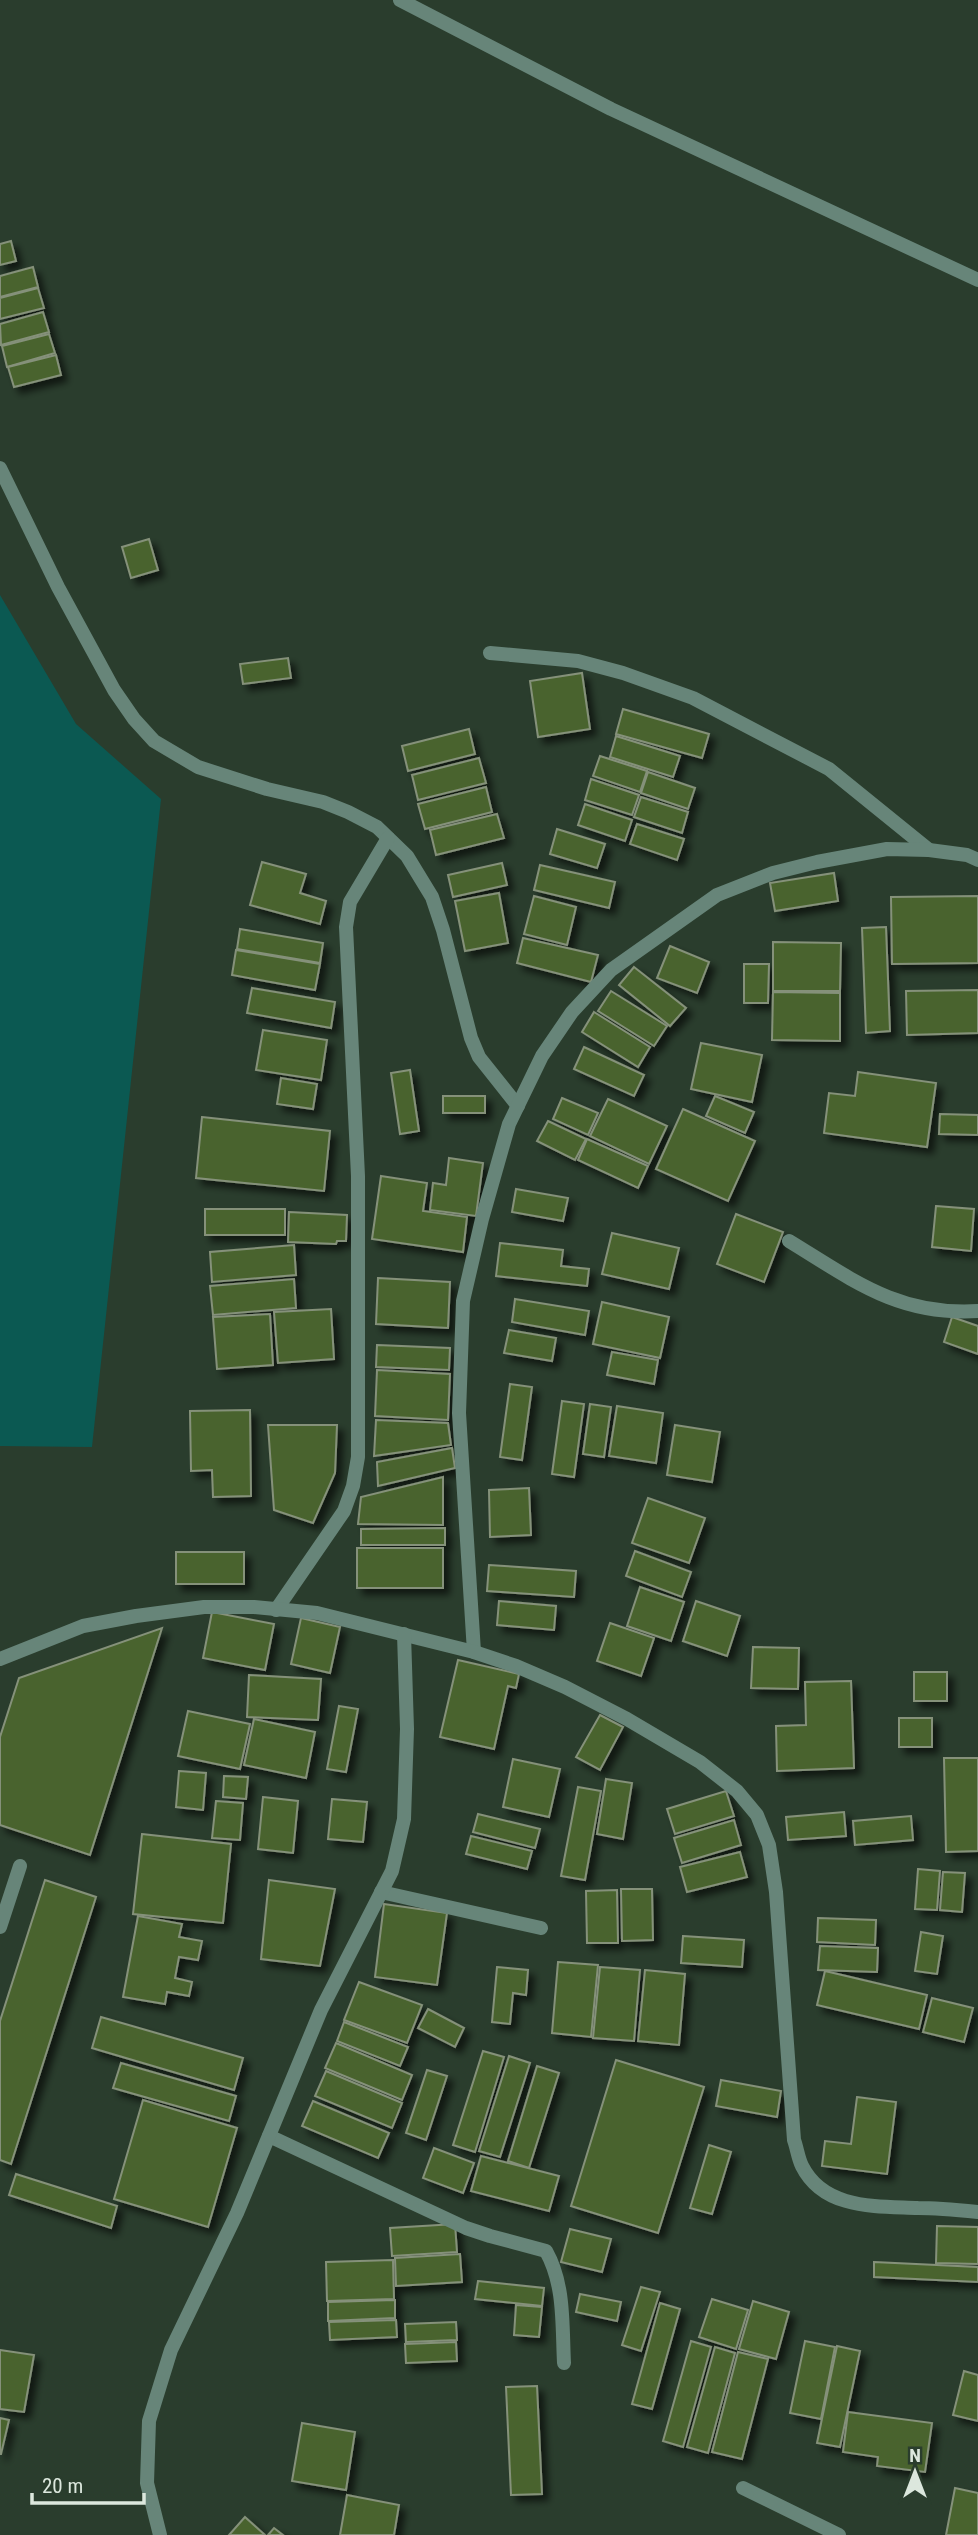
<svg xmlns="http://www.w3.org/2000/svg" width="978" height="2535" viewBox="0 0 978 2535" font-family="'Roboto Condensed',sans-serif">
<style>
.water{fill:#0b5952}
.building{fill:#49642d;stroke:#85917a;stroke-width:2;filter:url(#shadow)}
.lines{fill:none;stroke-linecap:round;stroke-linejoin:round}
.minor{stroke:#678579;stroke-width:14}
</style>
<defs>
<filter id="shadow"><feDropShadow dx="6" dy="6" stdDeviation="3.5" flood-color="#0009"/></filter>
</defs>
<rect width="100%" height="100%" fill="#2a3d2d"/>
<!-- water -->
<path class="water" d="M0 595 76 724 161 799 92 1447 0 1446Z"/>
<!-- building -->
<g class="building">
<path d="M11 241 16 261 0 265V244Z"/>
<path d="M33 267 38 287 0 297V276Z"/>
<path d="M38 288 44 308 0 319V298Z"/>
<path d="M43 312 49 332 1 345 0 324Z"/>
<path d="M49 334 55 353 7 367 2 346Z"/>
<path d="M56 355 61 375 14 387 8 367Z"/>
<path d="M149 539 158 570 131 578 122 547Z"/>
<path d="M288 658 291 678 243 684 240 664Z"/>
<path d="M582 673 590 729 538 737 530 681Z"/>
<path d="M623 709 709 734 702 758 616 734Z"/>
<path d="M469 729 475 754 408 771 402 746Z"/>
<path d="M616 736 680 756 673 777 610 757Z"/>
<path d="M600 756 647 771 640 792 593 776Z"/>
<path d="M479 758 486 783 418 800 412 775Z"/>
<path d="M648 772 695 788 688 809 641 793Z"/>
<path d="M591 779 639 795 632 815 585 800Z"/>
<path d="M486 787 492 812 425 829 418 804Z"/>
<path d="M641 797 688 812 682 833 634 817Z"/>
<path d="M585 804 632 820 625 841 578 825Z"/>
<path d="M497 814 504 838 436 855 430 830Z"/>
<path d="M637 824 684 839 677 860 630 844Z"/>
<path d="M557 829 605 844 597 868 550 854Z"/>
<path d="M262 862 306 874 300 893 326 901 320 924 250 905Z"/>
<path d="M502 863 507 885 453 897 448 875Z"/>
<path d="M540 865 615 882 609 908 534 890Z"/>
<path d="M834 873 838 901 775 911 770 883Z"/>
<path d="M499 893 508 943 465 951 455 901Z"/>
<path d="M534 896 576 907 567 945 524 934Z"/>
<path d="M978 896V963L892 964 891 897Z"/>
<path d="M886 927 890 1031 866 1033 862 928Z"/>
<path d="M240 929 323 943 320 963 237 949Z"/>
<path d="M523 938 598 955 591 982 517 963Z"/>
<path d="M773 942 841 943 840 991H773Z"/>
<path d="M670 946 709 962 697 993 657 978Z"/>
<path d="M236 950 320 964 315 990 232 975Z"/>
<path d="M744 964H769L768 1003H744Z"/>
<path d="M634 967 686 1008 670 1026 619 985Z"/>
<path d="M252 988 335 1002 331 1028 247 1013Z"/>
<path d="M978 990V1033L907 1035 906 991Z"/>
<path d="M611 991 667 1026 654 1046 598 1011Z"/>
<path d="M773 992 840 993V1041L772 1040Z"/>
<path d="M594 1012 650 1047 638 1067 582 1032Z"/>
<path d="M263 1030 327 1040 321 1080 256 1070Z"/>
<path d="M701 1043 762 1055 752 1102 691 1089Z"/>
<path d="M584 1047 644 1075 634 1096 574 1069Z"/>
<path d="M410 1070 419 1131 400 1134 391 1073Z"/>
<path d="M858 1072 936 1083 927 1147 824 1133 829 1093 855 1096Z"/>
<path d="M281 1078 317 1084 313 1109 277 1104Z"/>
<rect x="443" y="1096" width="42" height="17"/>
<path d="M715 1096 754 1112 745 1133 706 1116Z"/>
<path d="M562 1098 598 1113 588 1135 553 1119Z"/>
<path d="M608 1099 667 1126 649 1164 590 1136Z"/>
<path d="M683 1109 755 1141 728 1201 656 1169Z"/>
<path d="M940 1114 978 1115V1135L939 1134Z"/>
<path d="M202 1117 330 1131 324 1191 196 1178Z"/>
<path d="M548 1121 586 1139 575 1160 537 1141Z"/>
<path d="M587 1139 648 1166 638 1188 578 1160Z"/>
<path d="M449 1158 483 1163 476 1216 430 1210 433 1183 446 1185Z"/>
<path d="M381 1176 427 1183 423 1211 467 1217 463 1252 372 1239Z"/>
<path d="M516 1189 568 1198 563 1221 512 1212Z"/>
<path d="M936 1206 974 1209 971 1251 932 1247Z"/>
<rect x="205" y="1209" width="80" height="26"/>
<path d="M289 1212 347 1215 346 1241H337L336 1244 288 1242Z"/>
<path d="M736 1214 783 1232 764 1282 717 1264Z"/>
<path d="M612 1233 679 1248 669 1289 602 1274Z"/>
<path d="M500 1243 563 1250 561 1266 589 1269 587 1286 496 1276Z"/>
<path d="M294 1245 296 1275 212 1282 210 1252Z"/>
<path d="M378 1278 450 1282 448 1328 376 1324Z"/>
<path d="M294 1279 296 1308 213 1315 210 1286Z"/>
<path d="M515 1299 589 1311 585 1335 512 1322Z"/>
<path d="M602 1302 669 1317 660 1358 593 1344Z"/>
<path d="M331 1309 334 1359 278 1363 274 1312Z"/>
<path d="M270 1314 273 1365 217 1369 213 1317Z"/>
<path d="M952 1317 978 1326V1354L944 1342Z"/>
<path d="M509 1330 556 1338 552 1361 504 1353Z"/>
<path d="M377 1345 450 1348 449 1370 376 1367Z"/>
<path d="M612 1352 658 1360 654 1384 607 1375Z"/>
<path d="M377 1370 450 1374 448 1420 375 1416Z"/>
<path d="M510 1384 532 1387 522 1460 500 1457Z"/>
<path d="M562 1401 584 1404 574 1477 552 1474Z"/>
<path d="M590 1404 611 1407 604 1457 583 1454Z"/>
<path d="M617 1406 663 1413 656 1463 609 1456Z"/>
<path d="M250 1410 251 1496 213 1497 212 1470 191 1471 190 1411Z"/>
<path d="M376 1420 448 1423 451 1445 374 1456Z"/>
<path d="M268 1425H337L335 1473 313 1523 274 1510Z"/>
<path d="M675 1425 720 1432 712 1482 667 1475Z"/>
<path d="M452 1448 455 1468 378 1486 377 1462Z"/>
<path d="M443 1477V1525L358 1524 361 1497Z"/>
<path d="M529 1488 531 1535 490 1537 489 1490Z"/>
<path d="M648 1498 705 1518 689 1563 632 1543Z"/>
<path d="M445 1528V1545H361V1529Z"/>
<rect x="357" y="1548" width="86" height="40"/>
<path d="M635 1551 691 1572 682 1597 626 1576Z"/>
<rect x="176" y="1552" width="68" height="32"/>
<path d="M489 1565 576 1571 574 1597 487 1591Z"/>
<path d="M640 1587 684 1602 671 1641 627 1626Z"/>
<path d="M499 1601 556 1606 554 1630 497 1625Z"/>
<path d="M696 1601 740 1616 727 1656 683 1641Z"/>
<path d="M212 1612 274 1624 265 1670 203 1658Z"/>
<path d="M301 1618 340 1627 330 1673 291 1664Z"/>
<path d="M610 1623 654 1638 641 1676 597 1661Z"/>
<path d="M162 1628 90 1855 0 1825V1737L19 1678Z"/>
<path d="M753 1647 799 1648 798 1689 751 1688Z"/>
<path d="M458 1660 519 1674 516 1688 508 1686 494 1749 440 1737Z"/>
<rect x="914" y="1672" width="33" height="29"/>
<path d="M249 1675 321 1679 318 1720 247 1717Z"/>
<path d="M851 1681 854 1768 777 1771 776 1726 806 1725 805 1682Z"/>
<path d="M339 1706 358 1709 346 1772 327 1769Z"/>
<path d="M188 1711 250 1724 240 1769 178 1756Z"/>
<path d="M600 1715 623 1727 600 1770 576 1757Z"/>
<rect x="899" y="1718" width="33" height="29"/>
<path d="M254 1719 315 1732 306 1778 244 1765Z"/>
<path d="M944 1758H978V1851L946 1852Z"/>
<path d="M513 1759 560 1769 549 1817 503 1807Z"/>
<path d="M179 1771 206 1773 203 1810 176 1807Z"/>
<path d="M224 1776 248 1777 246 1799 223 1797Z"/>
<path d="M606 1779 632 1783 623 1839 597 1834Z"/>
<path d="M578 1787 601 1791 585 1880 561 1876Z"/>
<path d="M726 1791 734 1816 675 1834 667 1809Z"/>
<path d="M263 1797 298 1801 293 1853 258 1849Z"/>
<path d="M332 1799 367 1802 363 1842 328 1839Z"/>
<path d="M216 1801 243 1803 240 1840 212 1838Z"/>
<path d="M844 1812 846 1836 788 1840 786 1817Z"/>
<path d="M478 1814 540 1829 535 1848 473 1832Z"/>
<path d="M911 1816 913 1840 855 1845 853 1821Z"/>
<path d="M734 1820 741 1845 682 1863 674 1838Z"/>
<path d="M142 1834 231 1844 223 1923 133 1914Z"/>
<path d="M471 1836 532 1851 527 1869 466 1854Z"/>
<path d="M740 1852 747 1877 687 1892 680 1867Z"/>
<path d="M918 1869 940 1871 937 1910 915 1909Z"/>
<path d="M943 1872 965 1873 962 1912 940 1910Z"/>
<path d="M45 1880 96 1897 11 2164 0 2160V2021Z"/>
<path d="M269 1880 335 1889 320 1966 261 1959Z"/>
<path d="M621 1889H652L653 1940 622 1941Z"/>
<path d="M617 1890 618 1943H587L586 1891Z"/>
<path d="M384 1904 447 1913 437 1985 375 1977Z"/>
<path d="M138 1916 182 1924 179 1937 202 1941 198 1960 179 1957 175 1978 192 1982 189 1996 167 1992 165 2004 123 1997Z"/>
<path d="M818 1918 876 1920 875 1945 817 1942Z"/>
<path d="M921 1932 943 1936 937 1974 915 1971Z"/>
<path d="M683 1936 744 1940 742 1967 681 1963Z"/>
<path d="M820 1946 878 1948 877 1972 818 1970Z"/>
<path d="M558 1962 598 1965 591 2037 552 2033Z"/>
<path d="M497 1967 528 1970 526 1995 513 1993 510 2024 492 2022Z"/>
<path d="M600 1967 640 1970 634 2041 593 2038Z"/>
<path d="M645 1970 685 1974 679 2045 638 2041Z"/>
<path d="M825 1971 927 1995 919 2029 817 2005Z"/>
<path d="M359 1982 422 2005 407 2043 344 2020Z"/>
<path d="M932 1998 973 2008 964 2042 923 2032Z"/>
<path d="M428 2009 464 2028 455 2047 418 2028Z"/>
<path d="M101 2017 243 2058 234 2090 92 2048Z"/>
<path d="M344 2022 408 2047 400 2066 337 2041Z"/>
<path d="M336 2043 412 2075 402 2100 325 2068Z"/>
<path d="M483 2051 504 2057 475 2152 453 2145Z"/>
<path d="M509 2056 530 2063 500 2157 479 2151Z"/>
<path d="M616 2060 704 2087 658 2233 571 2206Z"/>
<path d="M121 2063 236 2096 229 2121 113 2088Z"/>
<path d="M537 2066 559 2073 529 2168 508 2161Z"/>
<path d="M427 2070 447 2076 426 2140 406 2133Z"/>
<path d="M326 2071 402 2103 392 2128 315 2096Z"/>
<path d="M721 2080 781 2091 777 2117 716 2106Z"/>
<path d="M857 2097 896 2102 887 2174 822 2166 825 2141 851 2144Z"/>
<path d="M143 2100 237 2128 208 2227 114 2199Z"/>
<path d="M313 2101 389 2133 378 2158 302 2126Z"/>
<path d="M709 2145 731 2152 712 2214 690 2208Z"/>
<path d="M434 2148 474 2163 463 2193 423 2178Z"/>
<path d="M481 2156 559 2176 549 2211 471 2191Z"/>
<path d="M16 2174 117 2206 111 2228 9 2195Z"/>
<path d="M455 2224 457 2252 392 2256 390 2228Z"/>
<path d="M937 2226 978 2227V2264L936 2263Z"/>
<path d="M570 2229 611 2239 602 2272 561 2262Z"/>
<path d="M460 2254 462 2282 396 2286 395 2258Z"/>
<path d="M393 2260 394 2299 327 2301 326 2262Z"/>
<path d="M874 2262 978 2267V2282L874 2277Z"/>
<path d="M478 2281 544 2288 542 2306 475 2299Z"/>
<path d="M641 2287 660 2292 641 2351 622 2345Z"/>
<path d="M580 2294 621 2302 617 2321 576 2312Z"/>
<path d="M712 2299 748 2310 736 2349 699 2337Z"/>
<path d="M395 2300V2318L328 2321V2302Z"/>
<path d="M753 2301 789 2312 776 2359 739 2349Z"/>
<path d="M660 2303 680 2309 652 2409 632 2404Z"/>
<path d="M516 2305 542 2307 539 2337 514 2335Z"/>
<path d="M396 2320 397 2337 330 2340 329 2322Z"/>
<path d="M456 2322 457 2340 406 2342 405 2324Z"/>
<path d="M691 2341 711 2347 683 2447 663 2441Z"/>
<path d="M805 2341 835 2347 821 2419 790 2413Z"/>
<path d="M456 2342 457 2361 406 2363 405 2344Z"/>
<path d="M837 2346 860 2351 840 2447 817 2443Z"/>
<path d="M715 2347 735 2353 708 2453 687 2447Z"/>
<path d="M0 2350 34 2355 24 2412 0 2409Z"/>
<path d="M738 2352 768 2359 742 2459 712 2452Z"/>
<path d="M964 2371 978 2375V2421L953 2415Z"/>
<path d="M537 2386 542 2494 511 2495 506 2387Z"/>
<path d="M848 2412 932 2423 925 2472 877 2466 878 2457 843 2452Z"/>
<path d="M0 2418 9 2420 1 2454H0Z"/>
<path d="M302 2423 355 2432 346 2490 292 2481Z"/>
<path d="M955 2488 978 2493V2535H946Z"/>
<path d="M347 2495 399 2505 394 2535H340Z"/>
<path d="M245 2517 265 2535H229Z"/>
<path d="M274 2528 283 2535H268Z"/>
</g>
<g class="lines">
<!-- minor -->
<g class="minor">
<path d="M400 0 611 109 978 280"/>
<path d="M0 468 58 587 114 690 134 719 154 741 198 767 267 789 323 802 348 812 377 827 407 856 432 897 443 930 471 1038 479 1057 518 1106"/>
<path d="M490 653 578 661 623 673 693 698 829 769 929 850"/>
<path d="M789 1241C853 1280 898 1316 978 1311"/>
<path d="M276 1610 344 1511 353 1486 358 1457V1176L346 927 350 902 388 838"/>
<path d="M474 1652 459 1413 463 1301 482 1219 509 1124 542 1056 572 1012 611 970 717 895 773 873 817 862 887 849 929 850 967 855 978 860"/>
<path d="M0 1659 83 1626 136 1616 204 1607H254L317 1613 474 1652 516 1666 565 1687 627 1719 700 1762 737 1791 757 1815 769 1845 776 1892 794 2140C797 2148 798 2158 802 2166 824 2210 877 2206 918 2208 938 2208 958 2210 978 2212"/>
<path d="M381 1892 541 1928"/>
<path d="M0 1927 20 1866"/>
<path d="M269 2136 466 2228 490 2236 546 2251C565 2285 562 2325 564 2363"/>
<path d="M743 2488 839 2535"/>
<path d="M160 2535 147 2483 149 2421 171 2350 237 2213 321 2010 392 1871 404 1819 407 1729 404 1634"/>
</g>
</g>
<!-- north arrow -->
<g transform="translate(915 2472)" stroke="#2a3d2d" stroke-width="5" paint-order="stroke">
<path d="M0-5L12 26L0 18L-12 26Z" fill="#dce7dd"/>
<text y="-10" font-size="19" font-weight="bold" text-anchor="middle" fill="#dce7dd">N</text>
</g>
<!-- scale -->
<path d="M32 2493v10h112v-10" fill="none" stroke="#dce7dd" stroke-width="3.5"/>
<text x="42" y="2493" font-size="21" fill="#dce7dd" stroke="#2a3d2d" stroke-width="5" paint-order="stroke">20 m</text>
</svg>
